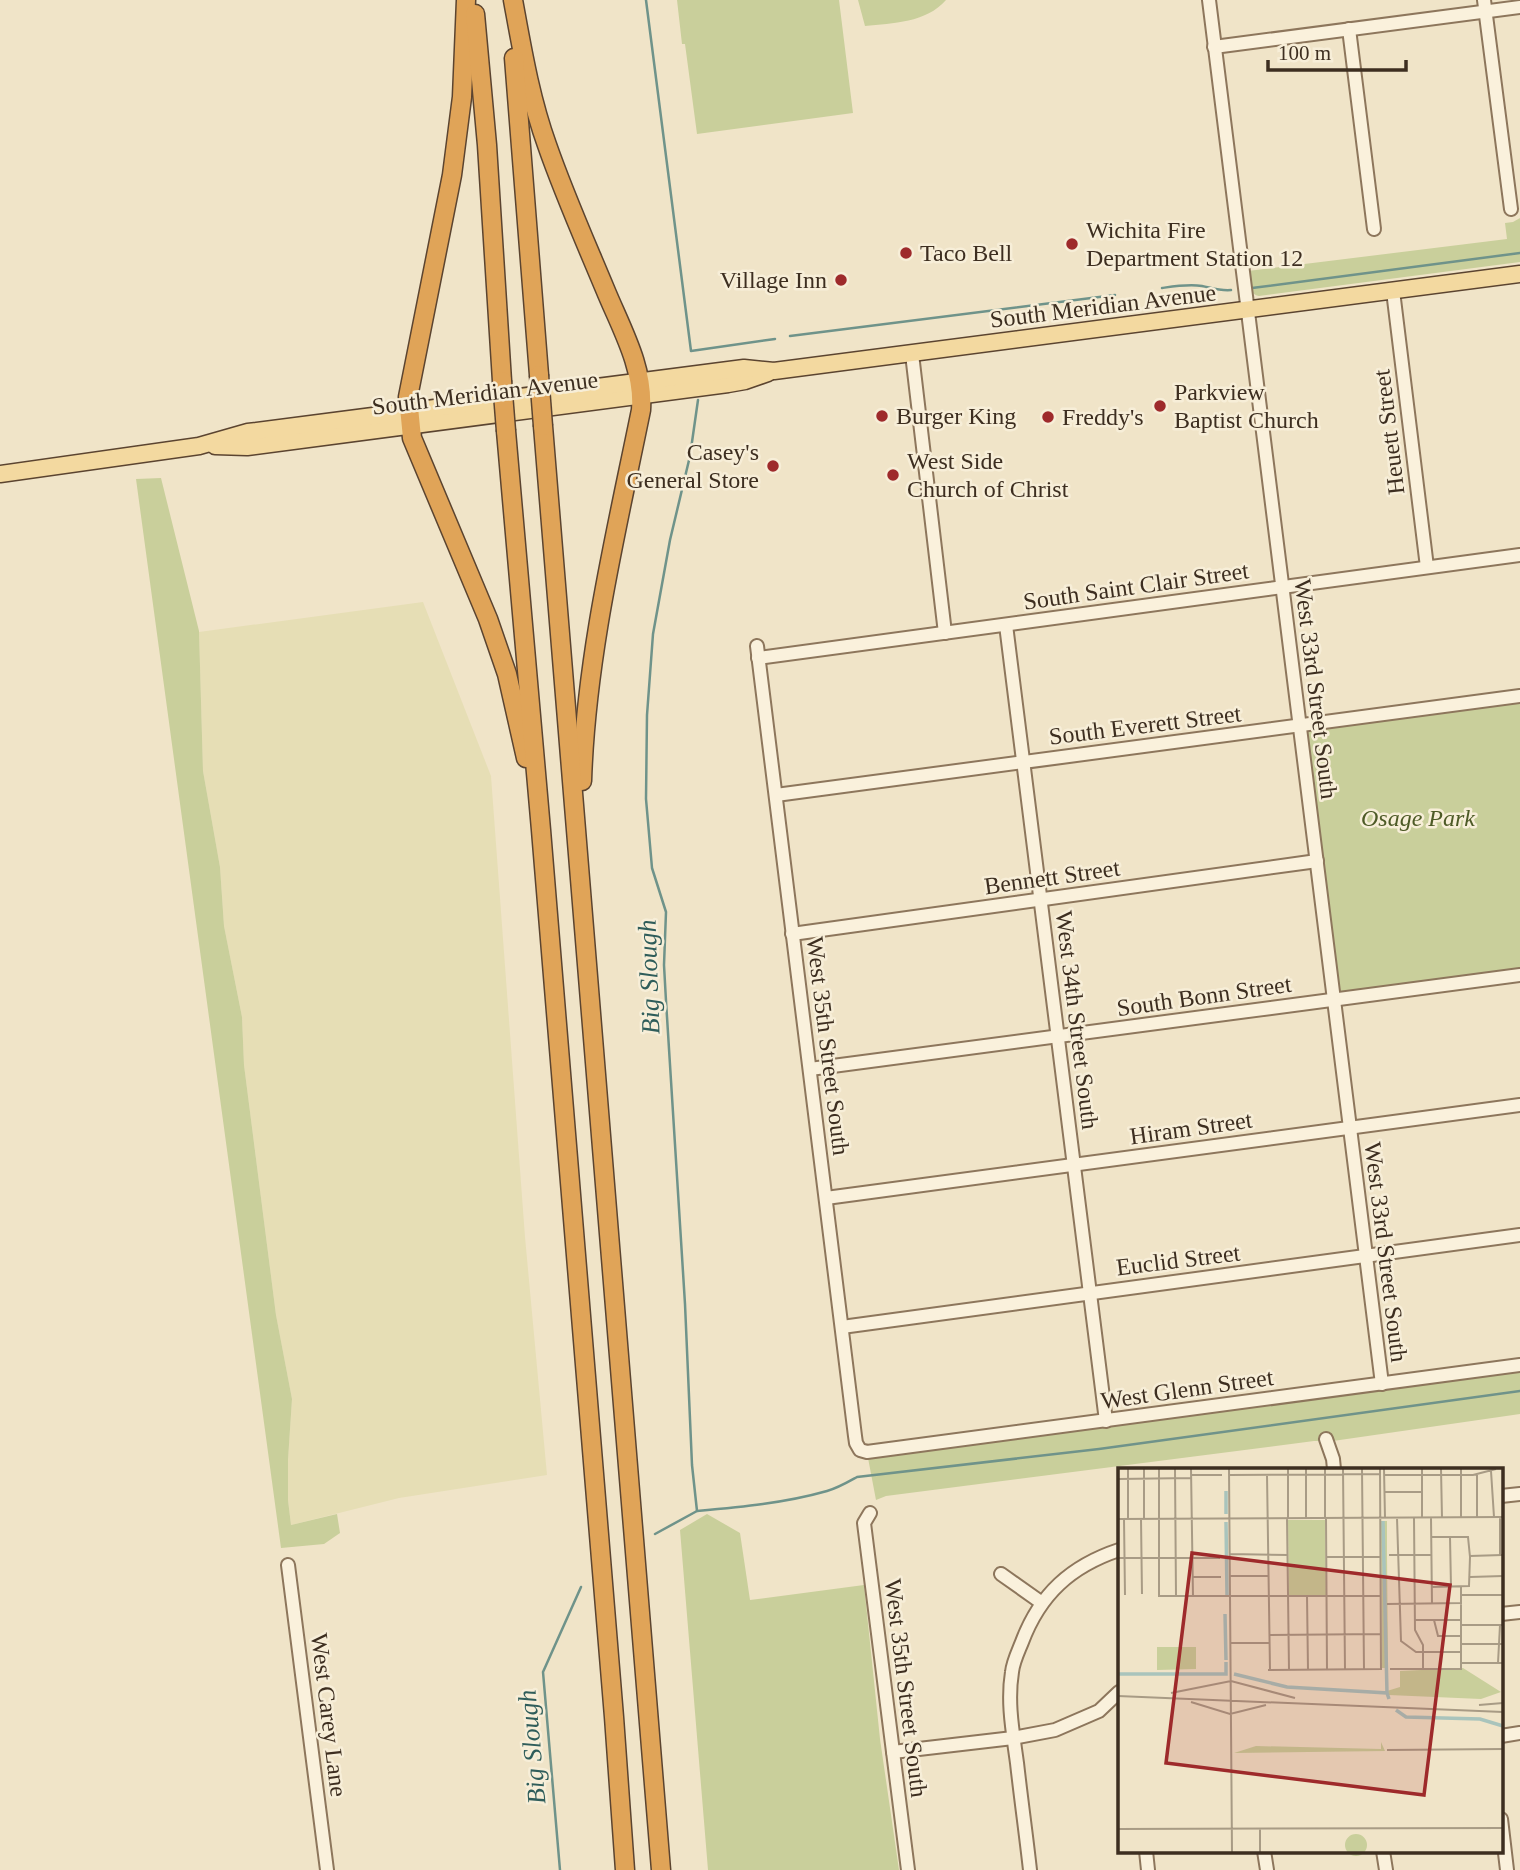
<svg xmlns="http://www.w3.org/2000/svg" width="1520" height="1870" viewBox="0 0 1520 1870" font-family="'Times New Roman',serif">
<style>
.farmland{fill:#e6deb5}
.green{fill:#c9cf9b}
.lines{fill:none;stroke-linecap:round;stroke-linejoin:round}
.stream{stroke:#6f938a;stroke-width:2.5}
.minor-casing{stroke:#8d765c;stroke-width:16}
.major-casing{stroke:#5b4430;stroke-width:19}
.highway-casing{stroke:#5b4430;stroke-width:21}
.minor{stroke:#faf1dc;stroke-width:12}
.major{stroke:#f3d9a0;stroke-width:16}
.highway{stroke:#e0a458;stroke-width:18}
.highway-bridge-casing{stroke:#5b4430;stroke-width:21;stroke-linecap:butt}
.highway-bridge{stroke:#e0a458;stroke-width:18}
.poi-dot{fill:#9e2a2b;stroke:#f7eed8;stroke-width:2.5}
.labels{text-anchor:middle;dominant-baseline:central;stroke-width:5;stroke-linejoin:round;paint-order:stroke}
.poi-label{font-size:24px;fill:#3d2e20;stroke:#f7eed8;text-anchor:start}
.street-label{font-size:24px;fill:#3d2e20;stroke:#f7eed8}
.park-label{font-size:24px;font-style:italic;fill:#4d5a26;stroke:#f7eed8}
.water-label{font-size:26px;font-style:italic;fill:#2f5d5a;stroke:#f7eed8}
.inset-river{fill:none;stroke:#a9c4bc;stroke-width:3.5}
.inset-road{fill:none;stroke:#a89b85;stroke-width:2}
.view{fill:#9e2a2b;fill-opacity:0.15;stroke:#9e2a2b;stroke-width:3.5}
.inset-edge{fill:none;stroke:#3d2e20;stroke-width:3.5}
</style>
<rect width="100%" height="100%" fill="#f0e4c8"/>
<!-- farmland -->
<path class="farmland" d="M423 602 491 776 525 1237 547 1475 399 1498 291 1525 288 1500V1460L292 1399 276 1315 244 1065 242 1017 224 926 220 867 203 771 199 632Z"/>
<!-- green -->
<g class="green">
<path d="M677 0H839L853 113 697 134 685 44H682Z"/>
<path d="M858 0H946C926 23 893 23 865 26Z"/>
<path d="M1520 218V262L1259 296C1248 294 1249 281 1248 271L1507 239 1505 223 1513 222Z"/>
<path d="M161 478 199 631 203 771 220 867 224 926 242 1017 244 1065 276 1315 292 1399 288 1460V1500L291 1525 337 1514 340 1533 324 1544 281 1548 136 479Z"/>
<path d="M1520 700V968L1338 992 1304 729Z"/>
<path d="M1520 1371V1414L1333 1441H1314L886 1496 876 1500 868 1458Z"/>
<path d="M707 1514 740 1533 750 1600 864 1585 880 1739 899 1870H708L680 1530Z"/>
</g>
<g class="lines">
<!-- stream -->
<g class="stream">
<path d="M646 0 691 351 775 339"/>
<path d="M1162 288C1176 286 1188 284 1202 286 1212 288 1220 291 1231 290"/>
<path d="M1252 288 1520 253"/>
<path d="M790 336 1115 295"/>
<path d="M697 1511C741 1507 785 1503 827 1491 838 1488 848 1482 857 1477L1099 1449 1520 1391"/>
<path d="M655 1534 697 1511 692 1465 685 1304 666 1001 664 965 666 912 652 868 646 799 647 715 653 634 670 540 690 456 698 400"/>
<path d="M560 1870 543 1672 581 1587"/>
</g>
<defs>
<g id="minor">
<path d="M1209 0 1382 1384"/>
<path d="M1484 0 1511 209"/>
<path d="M1349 29 1374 229"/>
<path d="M1214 47 1520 7"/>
<path d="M1393 291 1427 567"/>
<path d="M912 354 945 633"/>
<path d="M1006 625 1106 1421"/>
<path d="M757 646 855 1436 856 1443 860 1450 867 1452 1520 1365"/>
<path d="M758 658 1520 555"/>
<path d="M776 795 1520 696"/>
<path d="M792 934 1317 861"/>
<path d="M810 1069 1520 975"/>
<path d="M826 1198 1520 1105"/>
<path d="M842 1327 1520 1235"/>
<path d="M1326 1439 1333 1459 1334 1469"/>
<path d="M1501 1496 1520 1494"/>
<path d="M870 1513 864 1523 865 1531 908 1870"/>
<path d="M288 1565 327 1870"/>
<path d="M1001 1574 1042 1603"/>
<path d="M1501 1614 1520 1612"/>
<path d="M1501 1736 1520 1733"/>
<path d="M893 1752 1013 1738 1055 1730 1099 1711 1119 1692"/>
<path d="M1501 1819 1507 1870"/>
<path d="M1146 1851 1148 1870"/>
<path d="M1264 1851 1267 1870"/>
<path d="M1383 1851 1386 1870"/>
<path d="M1030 1870C1026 1834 1021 1799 1017 1763 1013 1733 1007 1703 1012 1672 1013 1662 1018 1652 1022 1642 1040 1594 1071 1566 1119 1550"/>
</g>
<g id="major">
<path d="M215 446 247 447 728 384 745 381 768 373"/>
<path d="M0 474 199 446 248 432 744 368 774 371 1520 274"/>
</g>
<g id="highway">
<path d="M466 0 462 97 452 175 408 397 412 438 488 619 507 674 526 758"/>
<path d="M513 0C522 49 530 98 547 145 564 194 585 241 605 289 621 328 644 367 641 410 616 533 586 656 582 781"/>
<path d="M475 14 487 145 502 381"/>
<path d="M514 58 539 375"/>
<path d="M543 426 661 1870"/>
<path d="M506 431 541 830 614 1717 625 1870"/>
</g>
</defs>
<!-- minor casing -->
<use href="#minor" class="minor-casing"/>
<!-- major casing -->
<use href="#major" class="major-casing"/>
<!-- highway casing -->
<use href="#highway" class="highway-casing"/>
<!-- minor -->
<use href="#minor" class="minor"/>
<!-- major -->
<use href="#major" class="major"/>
<!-- highway -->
<use href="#highway" class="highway"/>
<defs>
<g id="highway-bridge">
<path d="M539 375 543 426"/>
<path d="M502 381 506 431"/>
</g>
</defs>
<!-- highway-bridge casing -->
<use href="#highway-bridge" class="highway-bridge-casing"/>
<!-- highway-bridge -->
<use href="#highway-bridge" class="highway-bridge"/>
</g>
<!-- markers -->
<g class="poi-dot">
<circle cx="1072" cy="244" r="7"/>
<circle cx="906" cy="253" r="7"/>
<circle cx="841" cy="280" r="7"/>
<circle cx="1160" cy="406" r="7"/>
<circle cx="882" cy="416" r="7"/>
<circle cx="1048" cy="417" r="7"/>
<circle cx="773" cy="466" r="7"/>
<circle cx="893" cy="475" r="7"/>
</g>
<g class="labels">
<!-- poi labels -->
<g class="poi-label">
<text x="1086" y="230">Wichita Fire<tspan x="1086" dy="28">Department Station 12</tspan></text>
<text x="920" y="253">Taco Bell</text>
<text x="827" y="280" text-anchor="end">Village Inn</text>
<text x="1174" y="392">Parkview<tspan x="1174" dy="28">Baptist Church</tspan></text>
<text x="896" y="416">Burger King</text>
<text x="1062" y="417">Freddy's</text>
<text x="759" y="452" text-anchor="end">Casey's<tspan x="759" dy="28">General Store</tspan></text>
<text x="907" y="461">West Side<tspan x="907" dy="28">Church of Christ</tspan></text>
</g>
<!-- street labels -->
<g class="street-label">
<text transform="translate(1103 306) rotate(-7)">South Meridian Avenue</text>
<text transform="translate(485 393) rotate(-7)">South Meridian Avenue</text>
<text transform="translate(1389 432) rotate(-97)">Heuett Street</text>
<text transform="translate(1136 586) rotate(-8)">South Saint Clair Street</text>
<text transform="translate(1316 689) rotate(83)">West 33rd Street South</text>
<text transform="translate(1145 725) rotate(-7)">South Everett Street</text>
<text transform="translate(1052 877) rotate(-8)">Bennett Street</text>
<text transform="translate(1204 996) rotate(-8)">South Bonn Street</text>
<text transform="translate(1077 1020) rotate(83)">West 34th Street South</text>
<text transform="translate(828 1046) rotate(83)">West 35th Street South</text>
<text transform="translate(1191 1128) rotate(-8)">Hiram Street</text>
<text transform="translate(1386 1252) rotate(83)">West 33rd Street South</text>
<text transform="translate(1178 1260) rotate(-7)">Euclid Street</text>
<text transform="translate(1187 1389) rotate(-8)">West Glenn Street</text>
<text transform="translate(906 1688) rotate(83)">West 35th Street South</text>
<text transform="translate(329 1715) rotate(83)">West Carey Lane</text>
</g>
<!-- park labels -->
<g class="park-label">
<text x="1418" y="818">Osage Park</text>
</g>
<!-- water labels -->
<g class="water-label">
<text transform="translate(649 977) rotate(-92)">Big Slough</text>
<text transform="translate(532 1747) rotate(-95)">Big Slough</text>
</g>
</g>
<!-- overview -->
<g transform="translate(1118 1468)">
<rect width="385" height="385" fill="#f0e4c8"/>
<path d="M170 52H207L208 127H171ZM263 53H269V85L270 200H264ZM39 179H78V201L39 202ZM345 200 383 224 363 231 271 227 269 223 282 219V203ZM263 274 267 283 116 285 138 278 263 281ZM227 377a11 11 0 1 1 22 0a11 11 0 1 1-22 0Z" fill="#c9cf9b"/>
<path class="inset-river" d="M108 46V23M265 53 269 225M108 54 109 127M107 146 108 192M0 206H108V194M116 206 169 219 269 225 271 231M278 242 288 249 362 251 385 258"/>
<path class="inset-road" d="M10 1V51M26 1V51M41 1V128H263M57 1 58 128M73 1 75 128M111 1 114 384M170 1V50M188 1V50M207 1V50M225 1 227 201M244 1 246 201M266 1 267 50M304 1V50M323 1 324 50M343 1V50M373 3 376 49M73 7H104M111 7 262 6M149 7 152 202M266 7H355L378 1M359 7V49M0 11 73 10M266 24H304M382 49V87M169 50 171 201M208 50 209 201M279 50 283 173 298 184H344M296 50 297 162 305 177V201M313 50 314 136M0 51 385 49M6 51 7 127M23 51 24 126M313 69H350L352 89 351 118 313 119M332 69 333 119M111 86 170 87M271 87H313M352 88 384 87M208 89H262M0 90H102M112 108H150M75 109H103M352 109 385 108M344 127H385M189 128 190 202M269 136 344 135M297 152H344M316 152 320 168H344M344 157H385M151 167 263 166M112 175H151M344 176H385M344 195H385M380 195 382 157M272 201H343V119M150 202 263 201 262 1M53 225 113 213 177 230M0 228 385 244M73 234 112 246 148 237M361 237 385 235M269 282 385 281M142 360V384M0 361 385 360"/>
<path class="view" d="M74 85 332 117 306 327 48 295Z"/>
<rect width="385" height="385" class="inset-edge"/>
</g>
<!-- scale -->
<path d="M1268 60v10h138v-10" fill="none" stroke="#3d2e20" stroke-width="3.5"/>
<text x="1278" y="60" font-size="21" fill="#3d2e20" stroke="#f7eed8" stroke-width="5" paint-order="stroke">100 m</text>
</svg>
